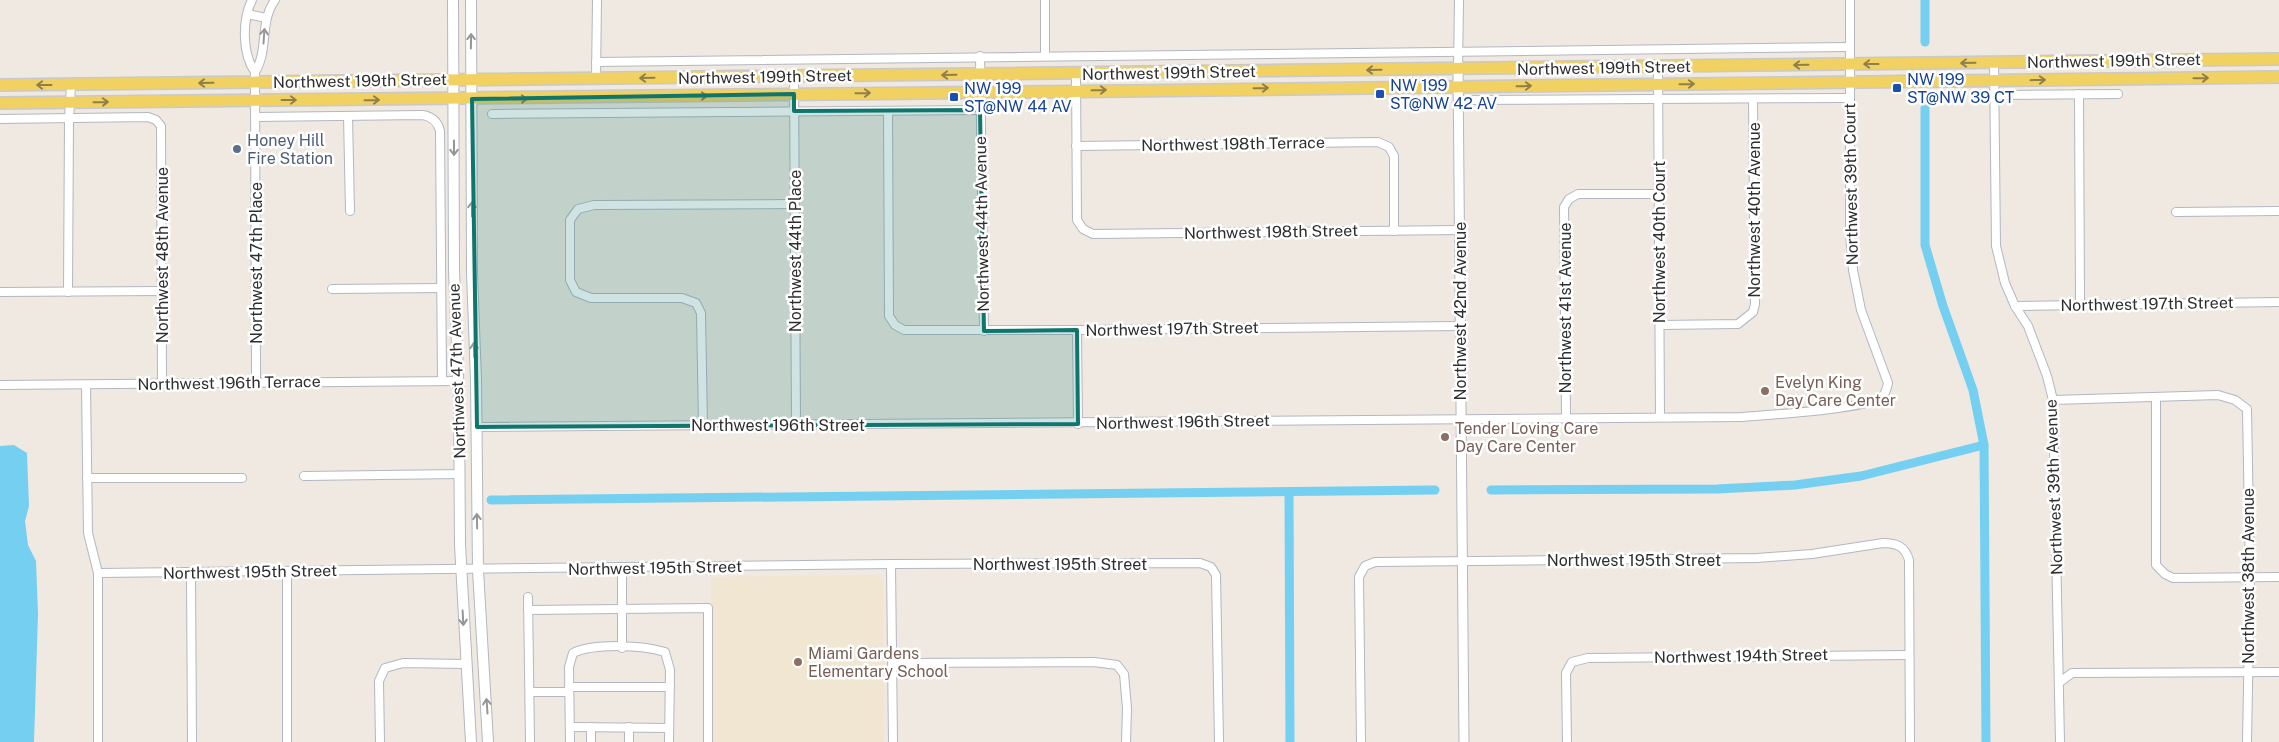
<svg xmlns="http://www.w3.org/2000/svg" width="2279" height="742" viewBox="0 0 2279 742" font-family="'Public Sans',sans-serif">
<style>
.education{fill:#f0e6d1}
.water{fill:#75cff0}
.lines{fill:none;stroke-linecap:round;stroke-linejoin:round}
.canal{stroke:#75cff0;stroke-width:9}
.minor-casing{stroke:#b4b7c1;stroke-width:10}
.tertiary-casing{stroke:#b4b7c1;stroke-width:11}
.secondary-casing{stroke:#b4b7c1;stroke-width:12}
.primary-casing{stroke:#c9c9c9;stroke-width:14}
.minor{stroke:#fff;stroke-width:8}
.tertiary{stroke:#fff;stroke-width:9}
.secondary{stroke:#fff;stroke-width:10}
.primary{stroke:#f2d163;stroke-width:11}
.oneway{stroke:#969696}
.oneway2{stroke:#908048}
.marked{fill:#0f766e;fill-opacity:0.2;stroke:#0f766e;stroke-width:4;stroke-linejoin:round}
.transit-dot{fill:#1a4fb4;stroke:#fff;stroke-width:2}
.service-dot{fill:#5c6f8a;stroke:#fff;stroke-width:2}
.education-dot{fill:#8d6e63;stroke:#fff;stroke-width:2}
.labels{text-anchor:middle;dominant-baseline:central;stroke-width:5;stroke-linejoin:round;paint-order:stroke}
.street-label{font-size:16px;fill:#2e2e2e;stroke:#fff}
.transit-label{font-size:16px;fill:#164399;stroke:#fff;text-anchor:start}
.service-label{font-size:16px;fill:#4e5e75;stroke:#fff;text-anchor:start}
.education-label{font-size:16px;fill:#785e54;stroke:#fff;text-anchor:start}
</style>
<rect width="100%" height="100%" fill="#efe9e1"/>
<!-- education -->
<path class="education" d="M874 575 880 577 883 582 884 742H713L711 577Z"/>
<!-- water -->
<path class="water" d="M14 445 27 453 29 506 25 521 28 545 36 561 38 614 34 742H0V446Z"/>
<g class="lines">
<!-- canal -->
<g class="canal">
<path d="M1925 42V0"/>
<path d="M1925 108V245L1943 306 1973 390 1984 445 1986 742"/>
<path d="M1491 490 1717 489 1795 485 1861 476 1984 445"/>
<path d="M1289 492 1290 742"/>
<path d="M491 500 1435 490"/>
</g>
<defs>
<g id="minor">
<path d="M252 0C242 20 242 54 255 72L256 383"/>
<path d="M248 14 266 18"/>
<path d="M980 56 984 331"/>
<path d="M1045 56V0"/>
<path d="M596 62 1850 47"/>
<path d="M1994 63 1996 246 2005 283 2015 306 2028 326 2047 376 2053 400 2060 742"/>
<path d="M1658 67 1660 417"/>
<path d="M1458 70 1459 0"/>
<path d="M255 72C269 50 259 22 275 0"/>
<path d="M1076 74 1077 220 1083 229 1093 234 1460 230"/>
<path d="M794 77 796 425"/>
<path d="M596 79 597 0"/>
<path d="M2079 94 2080 304"/>
<path d="M1994 95 2118 94"/>
<path d="M1458 100 1849 98"/>
<path d="M888 111 889 316 895 325 904 330H1077L1460 326"/>
<path d="M492 114 980 110"/>
<path d="M348 116 350 211"/>
<path d="M255 117 423 115C433 117 438 122 440 131L442 381"/>
<path d="M0 119 148 117 156 120 161 126 162 384"/>
<path d="M1076 146 1378 142 1389 147 1394 156V231"/>
<path d="M2176 212 2279 211"/>
<path d="M332 289 441 288"/>
<path d="M0 292 162 291"/>
<path d="M68 292 69 119 71 85"/>
<path d="M2015 306 2279 302"/>
<path d="M1660 325 1738 324 1753 312 1755 304 1753 99"/>
<path d="M1077 330 1078 424"/>
<path d="M0 385 459 381"/>
<path d="M86 385 88 533 98 573V742"/>
<path d="M2156 398V565L2165 574 2173 578 2279 577"/>
<path d="M2053 400 2218 395 2235 400 2247 409 2250 578 2247 742"/>
<path d="M1566 418 1564 207 1569 199 1578 194H1659"/>
<path d="M703 426 701 313 696 303 682 298H591L576 292 570 280V220L578 209 594 205 794 204"/>
<path d="M477 427 1743 417C1767 415 1867 409 1882 397 1886 393 1887 388 1888 383L1861 310 1853 270 1850 234V0"/>
<path d="M304 476 460 474"/>
<path d="M87 478H242"/>
<path d="M891 564 893 742"/>
<path d="M622 569V648"/>
<path d="M191 572 192 742"/>
<path d="M98 573 891 564 1200 563 1211 567 1216 575 1219 742"/>
<path d="M528 597 530 742"/>
<path d="M528 610 708 608V742"/>
<path d="M893 663 1094 662 1117 665 1124 674 1127 708 1126 742"/>
<path d="M2060 682 2072 673 2279 672"/>
<path d="M569 687H670"/>
<path d="M530 692H569"/>
<path d="M570 727 669 728"/>
<path d="M591 727V742"/>
<path d="M629 727V742"/>
<path d="M287 742V571"/>
<path d="M380 742 379 681 385 668 403 663 466 664"/>
<path d="M570 742 569 667 573 653C595 643 642 645 665 652L670 670 669 742"/>
<path d="M1361 742 1359 577 1365 566 1375 562 1757 558 1812 554 1883 543C1896 543 1905 546 1909 560L1910 742"/>
<path d="M1567 742 1566 673 1572 662 1588 658 1909 655"/>
</g>
<path id="tertiary" d="M1458 70 1464 742"/>
<g id="secondary">
<path d="M453 0 454 270 459 401 460 545 471 742"/>
<path d="M471 0 472 273 476 380 478 570 488 742"/>
</g>
<g id="primary">
<path d="M0 85 2279 59"/>
<path d="M0 103C760 95 1519 87 2279 77"/>
</g>
</defs>
<!-- minor casing -->
<use href="#minor" class="minor-casing"/>
<!-- tertiary casing -->
<use href="#tertiary" class="tertiary-casing"/>
<!-- secondary casing -->
<use href="#secondary" class="secondary-casing"/>
<!-- primary casing -->
<use href="#primary" class="primary-casing"/>
<!-- minor -->
<use href="#minor" class="minor"/>
<!-- tertiary -->
<use href="#tertiary" class="tertiary"/>
<!-- secondary -->
<use href="#secondary" class="secondary"/>
<!-- primary -->
<use href="#primary" class="primary"/>
</g>
<!-- one-way arrows -->
<defs><path id="oneway-shaft" d="M-6 0H5M1.5-3L5.5 0L1.5 3" fill="none" stroke-width="1.6" stroke-linecap="round" stroke-linejoin="round" transform="scale(1.25)"/></defs>
<g class="oneway">
<use href="#oneway-shaft" transform="translate(264 36) rotate(-86)"/>
<use href="#oneway-shaft" transform="translate(471 41) rotate(-89)"/>
<use href="#oneway-shaft" transform="translate(454 148) rotate(90)"/>
<use href="#oneway-shaft" transform="translate(472 209) rotate(-90)"/>
<use href="#oneway-shaft" transform="translate(474 350) rotate(-92)"/>
<use href="#oneway-shaft" transform="translate(477 521) rotate(-91)"/>
<use href="#oneway-shaft" transform="translate(463 618) rotate(87)"/>
<use href="#oneway-shaft" transform="translate(487 706) rotate(-94)"/>
</g>
<g class="oneway2">
<use href="#oneway-shaft" transform="translate(1968 63) rotate(179)"/>
<use href="#oneway-shaft" transform="translate(1871 64) rotate(180)"/>
<use href="#oneway-shaft" transform="translate(1801 65) rotate(179)"/>
<use href="#oneway-shaft" transform="translate(1374 70) rotate(179)"/>
<use href="#oneway-shaft" transform="translate(949 75) rotate(179)"/>
<use href="#oneway-shaft" transform="translate(647 78) rotate(179)"/>
<use href="#oneway-shaft" transform="translate(2201 78) rotate(-1)"/>
<use href="#oneway-shaft" transform="translate(2038 80) rotate(-1)"/>
<use href="#oneway-shaft" transform="translate(206 83) rotate(179)"/>
<use href="#oneway-shaft" transform="translate(1687 84) rotate(-1)"/>
<use href="#oneway-shaft" transform="translate(44 85) rotate(180)"/>
<use href="#oneway-shaft" transform="translate(1524 86) rotate(-1)"/>
<use href="#oneway-shaft" transform="translate(1261 88) rotate(-1)"/>
<use href="#oneway-shaft" transform="translate(1099 90) rotate(-1)"/>
<use href="#oneway-shaft" transform="translate(863 93) rotate(-1)"/>
<use href="#oneway-shaft" transform="translate(700 96) rotate(-1)"/>
<use href="#oneway-shaft" transform="translate(520 99) rotate(-1)"/>
<use href="#oneway-shaft" transform="translate(289 100)"/>
<use href="#oneway-shaft" transform="translate(372 100) rotate(-1)"/>
<use href="#oneway-shaft" transform="translate(101 102) rotate(-1)"/>
</g>
<!-- marked area -->
<path class="marked" d="M794 94V111L980 110 984 331 1077 330 1078 424 477 427 472 99Z"/>
<!-- markers -->
<g class="transit-dot">
<rect x="1892" y="83" width="10" height="10" rx="2.5"/>
<rect x="1375" y="89" width="10" height="10" rx="2.5"/>
<rect x="949" y="92" width="10" height="10" rx="2.5"/>
</g>
<circle class="service-dot" cx="237" cy="149" r="5"/>
<g class="education-dot">
<circle cx="1765" cy="391" r="5"/>
<circle cx="1445" cy="437" r="5"/>
<circle cx="798" cy="662" r="5"/>
</g>
<g class="labels">
<!-- street labels -->
<g class="street-label">
<text transform="translate(2114 61) rotate(-1)">Northwest 199th Street</text>
<text transform="translate(1604 68) rotate(-1)">Northwest 199th Street</text>
<text transform="translate(1169 73) rotate(-1)">Northwest 199th Street</text>
<text transform="translate(765 77) rotate(-1)">Northwest 199th Street</text>
<text transform="translate(360 81) rotate(-1)">Northwest 199th Street</text>
<text transform="translate(1233 144) rotate(-1)">Northwest 198th Terrace</text>
<text transform="translate(1851 184) rotate(-91)">Northwest 39th Court</text>
<text transform="translate(1754 210) rotate(-90)">Northwest 40th Avenue</text>
<text transform="translate(982 224) rotate(-91)">Northwest 44th Avenue</text>
<text transform="translate(1271 232) rotate(-1)">Northwest 198th Street</text>
<text transform="translate(1659 242) rotate(-90)">Northwest 40th Court</text>
<text transform="translate(795 251) rotate(-90)">Northwest 44th Place</text>
<text transform="translate(162 255) rotate(-90)">Northwest 48th Avenue</text>
<text transform="translate(256 263) rotate(-90)">Northwest 47th Place</text>
<text transform="translate(2147 304) rotate(-1)">Northwest 197th Street</text>
<text transform="translate(1565 308) rotate(-90)">Northwest 41st Avenue</text>
<text transform="translate(1460 311) rotate(-90)">Northwest 42nd Avenue</text>
<text transform="translate(1172 329) rotate(-1)">Northwest 197th Street</text>
<text transform="translate(457 371) rotate(-92)">Northwest 47th Avenue</text>
<text transform="translate(229 383) rotate(-1)">Northwest 196th Terrace</text>
<text transform="translate(1183 422) rotate(-1)">Northwest 196th Street</text>
<text x="778" y="425">Northwest 196th Street</text>
<text transform="translate(2054 487) rotate(-92)">Northwest 39th Avenue</text>
<text x="1634" y="560">Northwest 195th Street</text>
<text x="1060" y="564">Northwest 195th Street</text>
<text transform="translate(655 568) rotate(-1)">Northwest 195th Street</text>
<text transform="translate(250 572) rotate(-1)">Northwest 195th Street</text>
<text transform="translate(2248 576) rotate(-90)">Northwest 38th Avenue</text>
<text transform="translate(1741 656) rotate(-1)">Northwest 194th Street</text>
</g>
<!-- transit labels -->
<g class="transit-label">
<text x="1907" y="79">NW 199<tspan x="1907" dy="18">ST@NW 39 CT</tspan></text>
<text x="1390" y="85">NW 199<tspan x="1390" dy="18">ST@NW 42 AV</tspan></text>
<text x="964" y="88">NW 199<tspan x="964" dy="18">ST@NW 44 AV</tspan></text>
</g>
<!-- service labels -->
<g class="service-label">
<text x="247" y="140">Honey Hill<tspan x="247" dy="18">Fire Station</tspan></text>
</g>
<!-- education labels -->
<g class="education-label">
<text x="1775" y="382">Evelyn King<tspan x="1775" dy="18">Day Care Center</tspan></text>
<text x="1455" y="428">Tender Loving Care<tspan x="1455" dy="18">Day Care Center</tspan></text>
<text x="808" y="653">Miami Gardens<tspan x="808" dy="18">Elementary School</tspan></text>
</g>
</g>
</svg>
